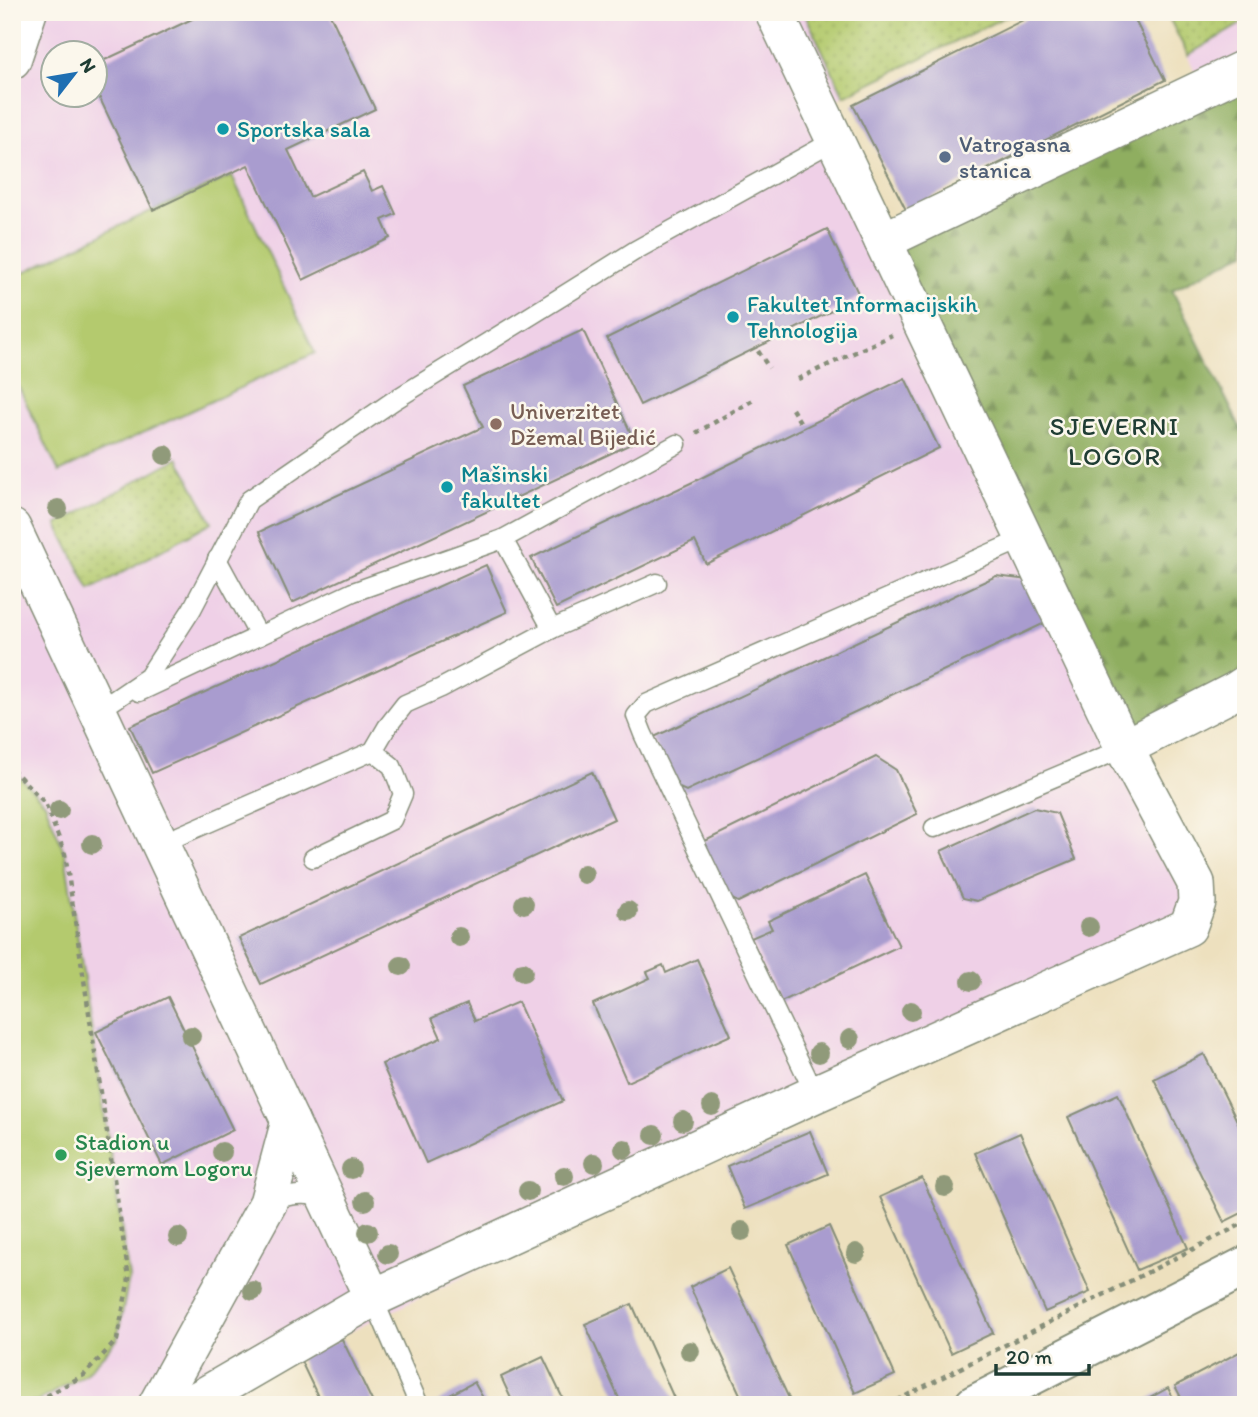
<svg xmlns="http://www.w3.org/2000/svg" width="1258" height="1417" viewBox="0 0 1258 1417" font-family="Itim,sans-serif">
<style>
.built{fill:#efd0e7;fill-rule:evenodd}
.green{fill:#b4ca6e;stroke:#6a8451;stroke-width:2}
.forest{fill:url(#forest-firs);stroke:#57764a;stroke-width:2}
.park{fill:url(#park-dots);stroke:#6a8451;stroke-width:2}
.building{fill:#a99ccf}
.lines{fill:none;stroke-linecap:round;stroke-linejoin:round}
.service-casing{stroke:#868e79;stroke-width:21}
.minor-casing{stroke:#868e79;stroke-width:40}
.tertiary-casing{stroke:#868e79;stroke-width:42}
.path{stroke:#868e79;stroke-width:4.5;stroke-dasharray:5 5;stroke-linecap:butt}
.service{stroke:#fff;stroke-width:18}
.minor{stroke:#fff;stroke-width:37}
.tertiary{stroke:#fff;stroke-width:38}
.tree{fill:#909a7a}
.culture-dot{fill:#0f9aa8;stroke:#fbf7ec;stroke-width:2.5}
.service-dot{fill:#5c6f8a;stroke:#fbf7ec;stroke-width:2.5}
.education-dot{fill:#8d6e63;stroke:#fbf7ec;stroke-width:2.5}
.leisure-dot{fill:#2e9e5b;stroke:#fbf7ec;stroke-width:2.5}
.labels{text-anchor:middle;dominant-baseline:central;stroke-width:5;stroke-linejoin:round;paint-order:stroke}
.culture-label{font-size:23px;fill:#0d838f;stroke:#fbf7ec;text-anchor:start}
.service-label{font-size:23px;fill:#4e5e75;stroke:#fbf7ec;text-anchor:start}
.education-label{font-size:23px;fill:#785e54;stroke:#fbf7ec;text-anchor:start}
.leisure-label{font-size:23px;fill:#27864d;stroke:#fbf7ec;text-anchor:start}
.quarter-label{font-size:26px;letter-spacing:2px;fill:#1f3d34;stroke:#fbf7ec}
</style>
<defs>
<pattern id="forest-firs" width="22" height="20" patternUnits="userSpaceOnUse" patternTransform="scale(1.75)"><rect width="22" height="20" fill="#8fae61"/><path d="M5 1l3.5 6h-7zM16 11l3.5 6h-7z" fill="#748f51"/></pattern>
<pattern id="park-dots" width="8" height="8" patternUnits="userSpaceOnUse" patternTransform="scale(1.75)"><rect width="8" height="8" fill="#b4ca6e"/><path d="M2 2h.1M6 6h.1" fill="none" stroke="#9aae60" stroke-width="1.8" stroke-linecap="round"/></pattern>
</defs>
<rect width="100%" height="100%" fill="#fbf7ec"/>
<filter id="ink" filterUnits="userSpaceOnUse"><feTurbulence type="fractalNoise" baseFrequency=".0143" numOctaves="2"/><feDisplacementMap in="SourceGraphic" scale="14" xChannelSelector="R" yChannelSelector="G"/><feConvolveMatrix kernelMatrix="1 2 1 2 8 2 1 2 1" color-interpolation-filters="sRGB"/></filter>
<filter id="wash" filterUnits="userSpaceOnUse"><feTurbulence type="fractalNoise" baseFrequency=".00686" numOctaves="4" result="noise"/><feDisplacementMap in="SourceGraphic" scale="28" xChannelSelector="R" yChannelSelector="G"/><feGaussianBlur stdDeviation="1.57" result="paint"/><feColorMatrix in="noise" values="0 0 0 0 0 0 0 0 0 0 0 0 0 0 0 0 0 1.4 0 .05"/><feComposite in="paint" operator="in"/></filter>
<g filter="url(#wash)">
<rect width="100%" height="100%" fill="#ede0be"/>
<!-- built -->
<g class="built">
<path d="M12 12H1015L829 103 1180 853 1188 927 198 1405H12ZM52 52H94V94H52Z"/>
<path d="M1166 12H1246V68L1203 88Z"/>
</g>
<!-- green -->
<g class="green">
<path d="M232 176 315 353 59 472 12 373V278L153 210Z"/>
<path d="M12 769 45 803 65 854 129 1278 117 1340 84 1375 36 1402 12 1405Z"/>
</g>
<!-- forest -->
<path class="forest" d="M1246 68V252L1172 290 1246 439V684L1129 746 890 237Z"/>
<!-- park -->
<g class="park">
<path d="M804 12H1015L844 96Z"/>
<path d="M1166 12H1246V21L1188 55Z"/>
<path d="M178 458 212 522 90 590 57 525Z"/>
</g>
<g id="blocks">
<!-- building -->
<g class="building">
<path d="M207 12H329L375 109 288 150 310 197 363 172 372 191 383 186 396 214 382 220 390 238 303 280 248 165 153 210 94 86V65Z"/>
<path d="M1039 12H1131L1165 80 906 210 853 105Z"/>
<path d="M827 229 860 297 640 405 607 338Z"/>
<path d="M583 330 635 442 292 603 259 532 483 427 463 386Z"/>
<path d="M905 378 939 448 706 564 695 541 556 608 531 558 695 481Z"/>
<path d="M486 565 507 612 152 773 130 726Z"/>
<path d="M996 576 1028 580 1045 623 686 791 675 786 652 738Z"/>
<path d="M876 757 896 770 917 814 738 902 720 892 697 845Z"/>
<path d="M592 772 614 819 261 984 239 938Z"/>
<path d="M1034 808 1057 813 1076 859 977 901 963 898 941 851Z"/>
<path d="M865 875 899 946 781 1002 751 938 772 929 768 921Z"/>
<path d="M697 959 731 1035 627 1082 593 1004 650 978 647 972 663 965 666 973Z"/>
<path d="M168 997 233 1130 162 1165 96 1032Z"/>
<path d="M518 1002 563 1101 426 1163 382 1064 441 1038 432 1018 467 1003 475 1021Z"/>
<path d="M1204 1054 1246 1139V1211L1224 1222 1154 1079Z"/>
<path d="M1118 1094 1188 1248 1137 1270 1068 1117Z"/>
<path d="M810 1131 828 1174 745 1209 727 1166Z"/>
<path d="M1020 1133 1090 1292 1045 1312 975 1153Z"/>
<path d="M922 1178 993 1333 951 1353 880 1197Z"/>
<path d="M829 1226 895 1375 855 1393 788 1245Z"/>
<path d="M728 1268 792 1405H745L690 1287Z"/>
<path d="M632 1304 677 1405H622L585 1324Z"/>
<path d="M342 1339 374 1405H322L299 1357Z"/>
<path d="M1241 1351 1246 1361V1405H1185L1175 1386Z"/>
<path d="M543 1357 566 1405H514L501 1377Z"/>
<path d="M474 1382 487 1405H431Z"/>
<path d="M1168 1388 1177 1405H1142L1141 1403Z"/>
</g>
</g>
</g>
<g filter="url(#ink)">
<use href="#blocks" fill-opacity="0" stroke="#868e79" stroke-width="2"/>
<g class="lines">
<defs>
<g id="service">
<path d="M503 539 552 629"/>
<path d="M217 559 259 636"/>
<path d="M139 692 353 592 503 539 677 444"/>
<path d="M98 711 148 677 192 609 249 500 393 401 569 292 636 250 835 140"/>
<path d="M934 828 1124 748"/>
<path d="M160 844 373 751 387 727 405 704 441 688 552 629 657 583"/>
<path d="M313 858 392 820 403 794 392 766 373 751"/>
<path d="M815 1094 643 734 636 716 646 704 1025 538"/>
<path d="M268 1203C289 1194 302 1193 326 1197"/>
<path d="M373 1298 419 1405"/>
</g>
<g id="minor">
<path d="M12 60 28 12"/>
<path d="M883 241 1246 68"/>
<path d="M12 528 373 1298"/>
<path d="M1124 748 1237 690 1246 684"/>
<path d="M157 1405 268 1203 290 1121"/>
<path d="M189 1405 373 1298 815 1094 1188 927 1197 902 1196 883 1124 748 774 12"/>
</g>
<path id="tertiary" d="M974 1405 1246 1266"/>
</defs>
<!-- service casing -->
<use href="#service" class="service-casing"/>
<!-- minor casing -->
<use href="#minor" class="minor-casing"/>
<!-- tertiary casing -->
<use href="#tertiary" class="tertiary-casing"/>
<!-- path -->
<g class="path">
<path d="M758 351 769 368"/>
<path d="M798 379 892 335"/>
<path d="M792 409 802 425"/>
<path d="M696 433 755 399"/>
<path d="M12 769 45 803 65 854 129 1278 117 1340 84 1375 36 1402 19 1405"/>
<path d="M888 1405 1246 1222"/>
</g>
<!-- service -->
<use href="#service" class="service"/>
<!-- minor -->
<use href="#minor" class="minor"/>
<!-- tertiary -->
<use href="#tertiary" class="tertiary"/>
</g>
<!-- trees -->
<g class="tree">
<circle cx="165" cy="455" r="10"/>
<circle cx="58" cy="509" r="10"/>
<circle cx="59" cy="810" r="10"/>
<circle cx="92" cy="844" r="10"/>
<circle cx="584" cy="874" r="10"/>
<circle cx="524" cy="904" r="10"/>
<circle cx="628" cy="911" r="10"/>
<circle cx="1089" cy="927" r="10"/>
<circle cx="459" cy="937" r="10"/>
<circle cx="401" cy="966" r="10"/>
<circle cx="523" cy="972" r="10"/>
<circle cx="971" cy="981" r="10"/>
<circle cx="911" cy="1011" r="10"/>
<circle cx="191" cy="1036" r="10"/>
<circle cx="850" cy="1039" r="10"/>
<circle cx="819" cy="1053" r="10"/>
<circle cx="712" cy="1106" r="10"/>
<circle cx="683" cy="1121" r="10"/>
<circle cx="654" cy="1135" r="10"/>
<circle cx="624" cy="1149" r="10"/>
<circle cx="222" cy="1152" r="10"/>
<circle cx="594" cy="1163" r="10"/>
<circle cx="351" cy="1169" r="10"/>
<circle cx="564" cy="1176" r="10"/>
<circle cx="945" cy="1187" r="10"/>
<circle cx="528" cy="1191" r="10"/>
<circle cx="365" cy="1201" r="10"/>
<circle cx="742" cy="1231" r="10"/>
<circle cx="368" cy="1232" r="10"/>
<circle cx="178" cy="1237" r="10"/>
<circle cx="856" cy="1253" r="10"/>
<circle cx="388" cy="1254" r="10"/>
<circle cx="253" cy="1291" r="10"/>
<circle cx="690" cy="1351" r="10"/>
</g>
</g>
<!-- markers -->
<g class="culture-dot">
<circle cx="223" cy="129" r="7"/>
<circle cx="733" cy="317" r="7"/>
<circle cx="447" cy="487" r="7"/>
</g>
<circle class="service-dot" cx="945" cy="157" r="7"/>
<circle class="education-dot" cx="496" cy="424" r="7"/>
<circle class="leisure-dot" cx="61" cy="1155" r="7"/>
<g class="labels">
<!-- culture labels -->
<g class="culture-label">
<text x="237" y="129">Sportska sala</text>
<text x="747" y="304">Fakultet Informacijskih<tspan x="747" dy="26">Tehnologija</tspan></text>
<text x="461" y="474">Mašinski<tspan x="461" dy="26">fakultet</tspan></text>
</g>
<!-- service labels -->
<g class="service-label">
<text x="959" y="144">Vatrogasna<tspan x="959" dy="26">stanica</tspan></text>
</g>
<!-- education labels -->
<g class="education-label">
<text x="510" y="411">Univerzitet<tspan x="510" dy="26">Džemal Bijedić</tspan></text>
</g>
<!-- leisure labels -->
<g class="leisure-label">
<text x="75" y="1142">Stadion u<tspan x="75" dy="26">Sjevernom Logoru</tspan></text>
</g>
<!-- quarter labels -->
<g class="quarter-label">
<text x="1115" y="426">SJEVERNI<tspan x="1115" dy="30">LOGOR</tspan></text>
</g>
</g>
<!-- margin -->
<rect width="1258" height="1417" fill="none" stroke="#fbf7ec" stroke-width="42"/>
<!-- north arrow -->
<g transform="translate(74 74) rotate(59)"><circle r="33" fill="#fbf7ec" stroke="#a3ada2" stroke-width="2"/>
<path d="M0-5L12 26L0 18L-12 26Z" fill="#1f6fb2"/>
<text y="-10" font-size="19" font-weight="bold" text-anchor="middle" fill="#1f3d34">N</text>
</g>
<!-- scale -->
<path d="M996 1364v10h93v-10" fill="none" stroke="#1f3d34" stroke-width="3.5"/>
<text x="1006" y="1364" font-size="21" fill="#1f3d34" stroke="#fbf7ec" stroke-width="5" paint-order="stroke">20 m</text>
</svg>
